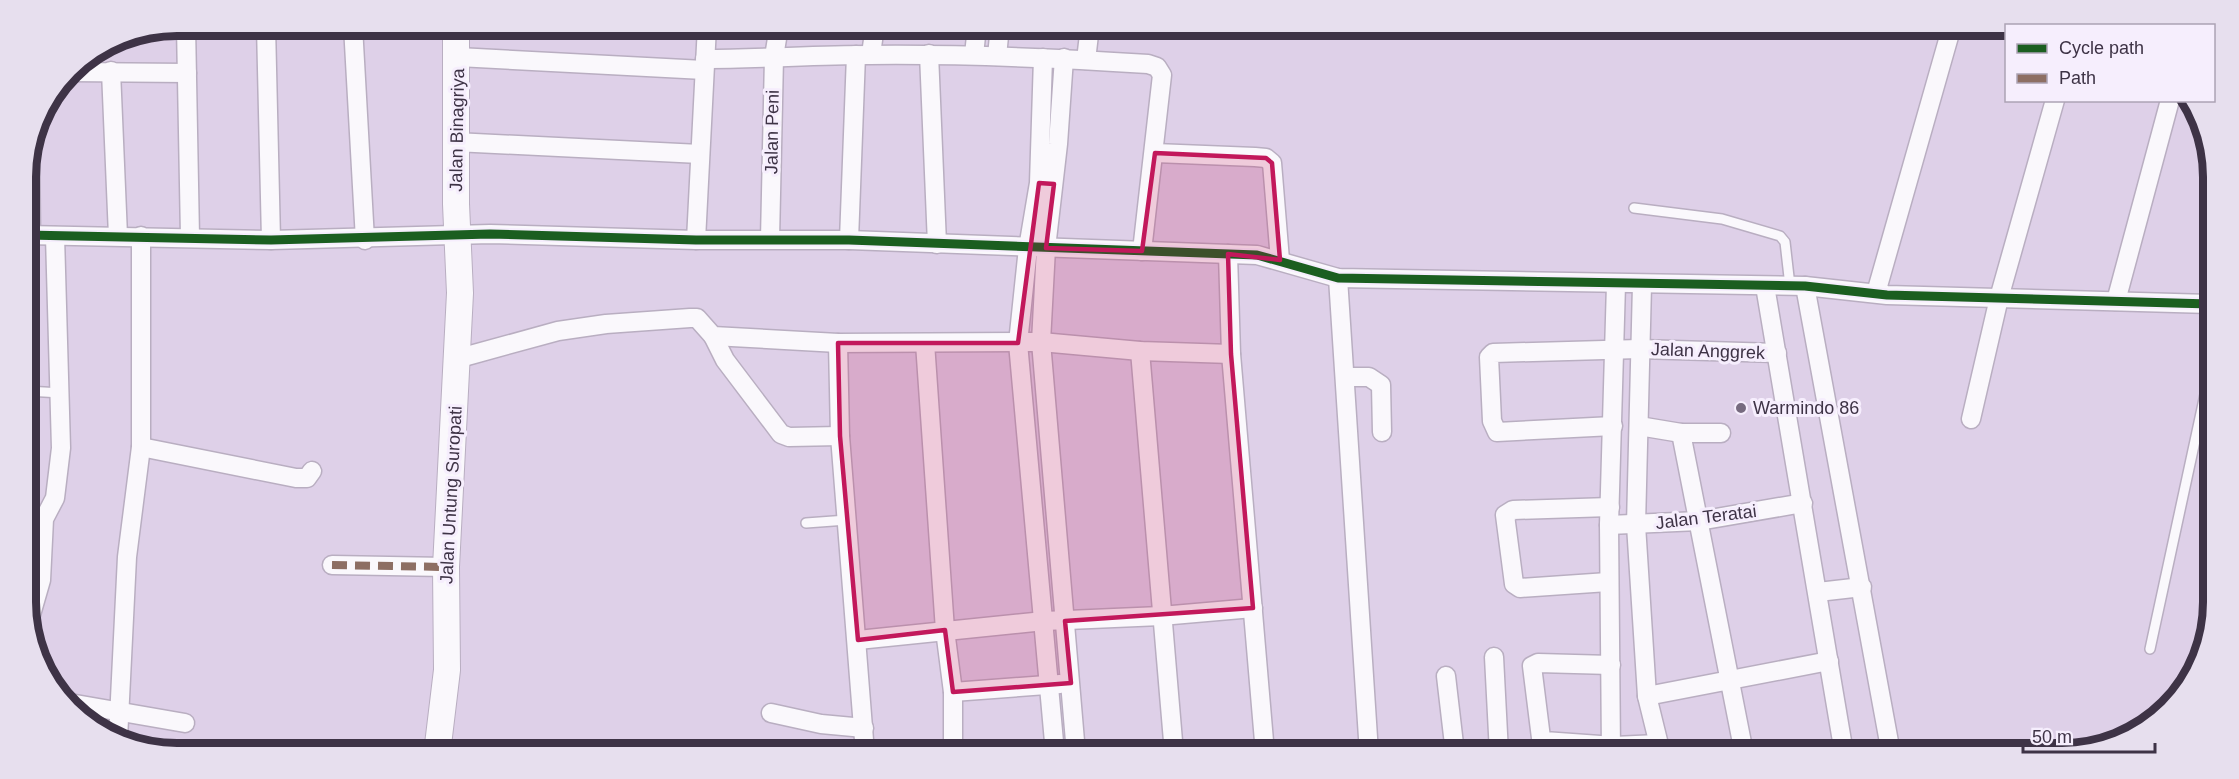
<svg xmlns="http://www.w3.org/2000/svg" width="2239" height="779" viewBox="0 0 2239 779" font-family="Helvetica,sans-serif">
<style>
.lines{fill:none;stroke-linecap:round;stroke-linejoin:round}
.lane-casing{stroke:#b9aec1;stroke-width:12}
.street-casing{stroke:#b9aec1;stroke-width:21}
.secondary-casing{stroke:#b9aec1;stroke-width:28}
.lane{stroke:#faf8fc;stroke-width:9}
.street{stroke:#faf8fc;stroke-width:18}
.secondary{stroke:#faf8fc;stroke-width:26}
.quiet{stroke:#8d6e63;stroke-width:8;stroke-dasharray:15 8;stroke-linecap:butt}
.cycleway-casing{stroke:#f6eefd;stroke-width:13}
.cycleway{stroke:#1b5e20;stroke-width:9}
.marked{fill:#c2185b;fill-opacity:0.2;stroke:#c2185b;stroke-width:4.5;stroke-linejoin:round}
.poi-dot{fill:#766a7f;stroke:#f6eefd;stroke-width:2}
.labels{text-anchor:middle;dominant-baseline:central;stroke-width:6;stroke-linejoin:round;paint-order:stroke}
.street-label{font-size:18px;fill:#3e3346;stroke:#f6eefd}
.poi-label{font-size:18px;fill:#3e3346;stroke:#f6eefd;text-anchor:start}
.rim{fill:none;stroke:#3e3346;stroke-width:8}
</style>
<rect width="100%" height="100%" fill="#ded0e8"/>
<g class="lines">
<defs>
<g id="lane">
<path d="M1634 208 1722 219 1780 236 1785 242 1790 286"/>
<path d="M27 391 61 393"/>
<path d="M806 523 847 520"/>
<path d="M2150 649 2209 376"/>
</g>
<g id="street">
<path d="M186 26 190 237"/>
<path d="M266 26 271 240"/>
<path d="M353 26 365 240"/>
<path d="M871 54 875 26"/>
<path d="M929 54 937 244"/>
<path d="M974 55 977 26"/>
<path d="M997 56 1000 26"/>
<path d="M458 57 704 70"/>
<path d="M1043 58 1039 183 1028 248 1018 343 1055 753"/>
<path d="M1064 58 1058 144 1046 248 1041 342 1076 753"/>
<path d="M705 59C760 59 815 55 869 55 962 54 1055 58 1148 64L1157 67 1162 75 1142 251"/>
<path d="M1086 60 1090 26"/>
<path d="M111 71 118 236"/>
<path d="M70 72 187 73"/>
<path d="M455 142 700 154"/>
<path d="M30 152 31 235"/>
<path d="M1155 153 1255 157 1266 158 1272 163 1280 260"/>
<path d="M26 235 271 240 490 234 696 240H849L1257 255 1338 278 1805 286 1887 295 2210 304"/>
<path d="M770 239 774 57 779 26"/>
<path d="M696 240 707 26"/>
<path d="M849 240 856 55"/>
<path d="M1228 254 1231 354 1265 753"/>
<path d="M1338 278 1369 753"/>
<path d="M1642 285 1636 525 1647 696"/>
<path d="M1765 286 1844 753"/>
<path d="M1805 286 1891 753"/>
<path d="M1876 293 1952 26"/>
<path d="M2116 301 2170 100"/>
<path d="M713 336 725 360 781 434 789 437 840 436"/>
<path d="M838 343 840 436 865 753"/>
<path d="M925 343 945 630 953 692V753"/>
<path d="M1140 351 1174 753"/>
<path d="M456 359 558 331 606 324 690 318H697L713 336 838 343 1041 342 1140 351 1231 354"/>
<path d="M1346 377H1369L1381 385 1382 432"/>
<path d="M1971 419 1999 298 2055 100"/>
<path d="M1613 426 1497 432 1492 421 1489 357 1493 353 1639 349 1777 353"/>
<path d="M1639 426 1681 433H1721"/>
<path d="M1681 433 1744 753"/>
<path d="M141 447 296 478H307L312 471"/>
<path d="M1609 525 1699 521 1803 503"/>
<path d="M332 565 446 567"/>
<path d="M1608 582 1520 588 1514 584 1505 515 1513 510 1610 507"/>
<path d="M1818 592 1862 587"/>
<path d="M28 625 41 580 44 519 55 498 61 448 55 236"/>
<path d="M858 640 1044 621 1161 616 1253 608"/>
<path d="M1494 657 1499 753"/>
<path d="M1611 665 1538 663 1532 666 1541 738 1544 741 1614 746 1658 744"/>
<path d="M1446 676 1455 753"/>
<path d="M953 692 1060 684"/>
<path d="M64 702 185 723"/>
<path d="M771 713 821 724 864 728"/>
<path d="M118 739 127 557 141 447V236"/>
<path d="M1611 753 1609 525 1616 284"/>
<path d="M1661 753 1647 696 1829 661"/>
</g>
<path id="secondary" d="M437 753 447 670 446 567 460 293 456 204V26"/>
</defs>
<!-- lane casing -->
<use href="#lane" class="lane-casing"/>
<!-- street casing -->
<use href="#street" class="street-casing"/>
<!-- secondary casing -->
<use href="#secondary" class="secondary-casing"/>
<!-- lane -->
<use href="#lane" class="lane"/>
<!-- street -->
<use href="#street" class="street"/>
<!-- secondary -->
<use href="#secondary" class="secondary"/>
<!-- quiet -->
<path class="quiet" d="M332 565 446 567"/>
<defs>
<path id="cycleway" d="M26 235 271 240 490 234 696 240H849L1257 255 1338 278 1805 286 1887 295 2210 304"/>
</defs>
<!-- cycleway casing -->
<use href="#cycleway" class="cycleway-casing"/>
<!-- cycleway -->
<use href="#cycleway" class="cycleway"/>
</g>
<!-- marked area -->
<path class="marked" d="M1155 153 1266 158 1272 163 1280 260 1228 254 1231 354 1253 608 1065 621 1071 683 953 692 945 630 858 640 840 436 838 343H1018L1039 183 1054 184 1046 248 1142 251Z"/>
<!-- markers -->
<circle class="poi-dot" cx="1741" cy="408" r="6"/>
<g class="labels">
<!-- street labels -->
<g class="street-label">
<text transform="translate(457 130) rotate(-89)">Jalan Binagriya</text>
<text transform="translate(772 132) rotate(-89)">Jalan Peni</text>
<text transform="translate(1708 351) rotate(2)">Jalan Anggrek</text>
<text transform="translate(451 495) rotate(-87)">Jalan Untung Suropati</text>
<text transform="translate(1706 517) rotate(-7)">Jalan Teratai</text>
</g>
<!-- poi labels -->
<g class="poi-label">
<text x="1753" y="408">Warmindo 86</text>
</g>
</g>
<!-- crop -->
<path d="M0 0H2239V779H0ZM177 36H2062A141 141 0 0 1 2203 177V602A141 141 0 0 1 2062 743H177A141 141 0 0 1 36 602V177A141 141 0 0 1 177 36Z" fill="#e7dfee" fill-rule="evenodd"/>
<path class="rim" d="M177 36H2062A141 141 0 0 1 2203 177V602A141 141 0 0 1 2062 743H177A141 141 0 0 1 36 602V177A141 141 0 0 1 177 36Z"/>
<!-- legend -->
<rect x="2005" y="24" width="210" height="78" fill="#f6eefd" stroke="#aca3b4" stroke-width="1.5"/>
<rect x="2017" y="44" width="30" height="9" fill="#1b5e20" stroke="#aca3b4" stroke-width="1.5"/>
<text x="2059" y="54" font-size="18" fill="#3e3346">Cycle path</text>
<rect x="2017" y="74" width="30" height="9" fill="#8d6e63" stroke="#aca3b4" stroke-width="1.5"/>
<text x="2059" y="84" font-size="18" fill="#3e3346">Path</text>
<!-- scale -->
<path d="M2023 743v9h132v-9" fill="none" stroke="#3e3346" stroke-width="3"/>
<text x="2032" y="743" font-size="18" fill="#3e3346" stroke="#f6eefd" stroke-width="4.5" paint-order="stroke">50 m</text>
</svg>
